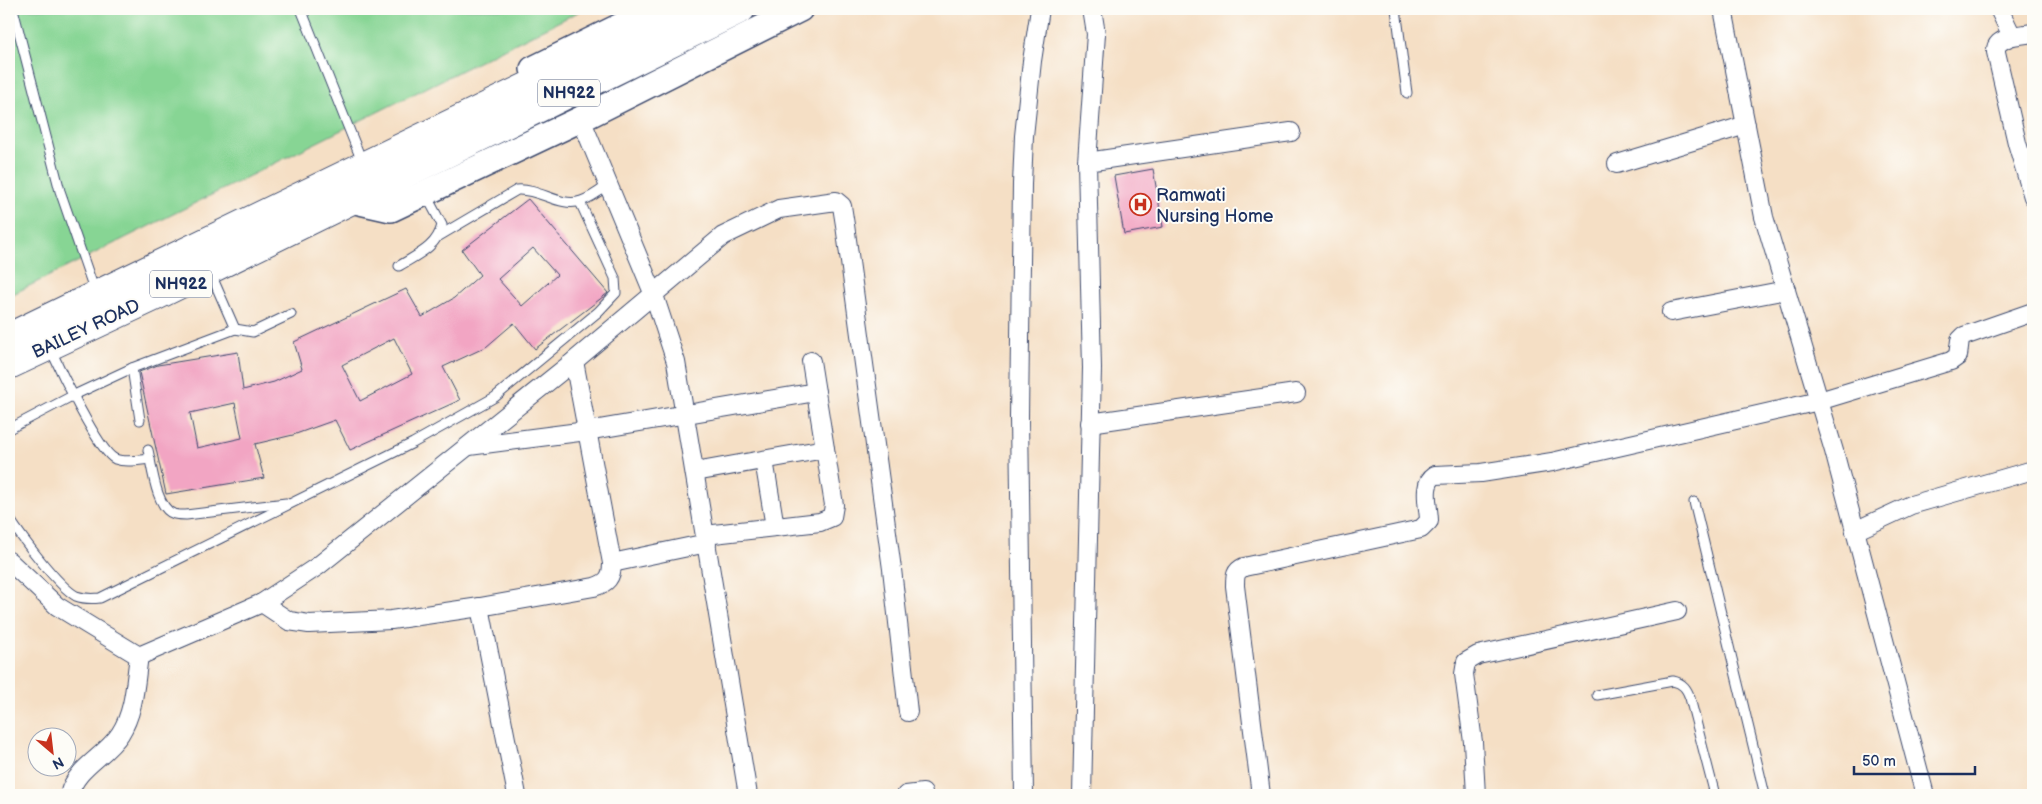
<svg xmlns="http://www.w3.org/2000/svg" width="2042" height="804" viewBox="0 0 2042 804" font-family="'Balsamiq Sans',sans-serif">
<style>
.green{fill:#87d594;stroke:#518279}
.building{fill:#f2a5c3;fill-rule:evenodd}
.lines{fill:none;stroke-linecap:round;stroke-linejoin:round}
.service-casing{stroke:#3c496d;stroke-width:11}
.minor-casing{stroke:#3c496d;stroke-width:20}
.secondary-casing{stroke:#3c496d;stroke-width:28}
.trunk-casing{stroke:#3c496d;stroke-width:30}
.service{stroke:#fff;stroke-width:9}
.minor{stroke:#fff;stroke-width:18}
.secondary{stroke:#fff;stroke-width:25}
.trunk{stroke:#fff;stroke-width:28}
.labels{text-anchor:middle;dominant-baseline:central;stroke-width:4;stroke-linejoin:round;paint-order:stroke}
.shield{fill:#fdfcf7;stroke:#5f6c8c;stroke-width:1}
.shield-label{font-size:16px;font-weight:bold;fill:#1b2f5e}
.poi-label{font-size:18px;fill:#1b2f5e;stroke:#fdfcf7;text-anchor:start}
.street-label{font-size:18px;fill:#1b2f5e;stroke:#fdfcf7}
</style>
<rect width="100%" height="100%" fill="#fdfcf7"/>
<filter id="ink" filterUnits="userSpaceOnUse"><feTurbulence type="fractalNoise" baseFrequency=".02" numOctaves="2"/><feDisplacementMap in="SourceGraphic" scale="10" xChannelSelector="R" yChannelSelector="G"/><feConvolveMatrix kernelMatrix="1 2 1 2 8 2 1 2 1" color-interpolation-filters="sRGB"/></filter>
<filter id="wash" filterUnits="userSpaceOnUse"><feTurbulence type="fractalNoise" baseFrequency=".0096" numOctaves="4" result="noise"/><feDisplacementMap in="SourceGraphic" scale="20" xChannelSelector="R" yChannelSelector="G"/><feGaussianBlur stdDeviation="1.12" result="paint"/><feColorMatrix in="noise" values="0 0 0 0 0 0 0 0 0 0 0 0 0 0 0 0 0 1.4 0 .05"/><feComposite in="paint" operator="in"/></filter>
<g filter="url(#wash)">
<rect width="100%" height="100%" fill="#f5dfc5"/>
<!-- green -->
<path class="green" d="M9 9H584L9 296Z"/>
<g id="blocks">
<!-- building -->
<g class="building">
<path d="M1153 169 1163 227 1124 234 1114 176Z"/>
<path d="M528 199 608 293 535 349 514 323 486 347 443 367 460 400 350 450 335 420 293 435 255 444 264 478 166 494 139 372 158 365 238 352 243 390 274 382 302 369 294 342 406 289 422 317 454 298 480 275 462 250ZM533 248 557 275 522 306 498 279ZM394 338 412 374 360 401 342 365ZM235 403 242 438 197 448 190 413Z"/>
</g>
</g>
</g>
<g filter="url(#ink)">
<use href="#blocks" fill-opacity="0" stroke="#3c496d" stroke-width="1"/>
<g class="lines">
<defs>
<g id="service">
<path d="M13 9 60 191 95 292"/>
<path d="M301 9 359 154"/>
<path d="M1396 9 1407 93"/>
<path d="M439 236 517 190C539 188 560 208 581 201 591 198 600 191 608 185"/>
<path d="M399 266C417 255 437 247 442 225L425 193"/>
<path d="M210 272 235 329 253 332 291 314"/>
<path d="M50 348C59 368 99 452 115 459 126 463 140 460 150 459"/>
<path d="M132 368 140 420"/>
<path d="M9 429 72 396 132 368 235 329"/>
<path d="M148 450C152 466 156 509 174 514 178 515 183 515 186 515L286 503"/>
<path d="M1694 502 1765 795"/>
<path d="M9 518C21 537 58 586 76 596 84 599 91 599 100 598L413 443 495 397 598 312 616 293 615 278 580 202"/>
<path d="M1597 695 1673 681C1683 683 1687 689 1690 698L1715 795"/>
</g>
<g id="minor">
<path d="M1723 9 1764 217 1834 451 1925 795"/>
<path d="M1999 9 2012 36 2033 33"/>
<path d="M2012 36C2004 40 1995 42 1996 52L2017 143 2033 197"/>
<path d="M581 119 654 295 676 362 748 795"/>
<path d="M1087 162 1291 132"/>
<path d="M1617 164 1746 125"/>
<path d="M1671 312 1786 290"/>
<path d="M1090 423 1296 393"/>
<path d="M469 446 587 431 816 392"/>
<path d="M764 460 775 527"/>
<path d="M695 472 825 449"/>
<path d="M1855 531 1911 505 2033 470"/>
<path d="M705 535 820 522 832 517 834 505 811 361"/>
<path d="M9 561 57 606 139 656 262 603 318 566 574 361 723 236 779 209 836 201 842 206 845 225 892 569 908 712"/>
<path d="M612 563 707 543"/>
<path d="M262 603 289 621 309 624 391 620 480 607 594 587C607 583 612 578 612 563L574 361"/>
<path d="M480 607 517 795"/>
<path d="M69 795C76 767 105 757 120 734 135 711 135 682 139 656"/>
<path d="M906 795 923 793"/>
<path d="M1024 795 1019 417 1022 184 1024 136 1032 61 1040 9"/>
<path d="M1082 795 1092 368 1087 162 1096 34 1092 9"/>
<path d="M1261 795 1235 586C1235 576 1235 571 1244 567L1421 529 1429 521C1429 507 1421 484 1435 475L1481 473 1552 462 1819 401 1951 361 1958 356 1960 340 1964 336 2033 312"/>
<path d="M1476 795 1473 742 1464 674 1466 662 1478 655 1677 611"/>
</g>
<g id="secondary">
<path d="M533 69 655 9"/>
<path d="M351 200 391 209 581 119 800 9"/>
</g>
<g id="trunk">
<path d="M9 337 688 9"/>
<path d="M9 365 156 296 741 9"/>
</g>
</defs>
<!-- service casing -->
<use href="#service" class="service-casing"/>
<!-- minor casing -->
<use href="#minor" class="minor-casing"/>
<!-- secondary casing -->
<use href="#secondary" class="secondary-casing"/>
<!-- trunk casing -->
<use href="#trunk" class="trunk-casing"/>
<!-- service -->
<use href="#service" class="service"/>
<!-- minor -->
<use href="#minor" class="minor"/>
<!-- secondary -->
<use href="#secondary" class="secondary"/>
<!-- trunk -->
<use href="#trunk" class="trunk"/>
</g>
</g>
<!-- icons -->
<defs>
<symbol id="hospital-ring" viewBox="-11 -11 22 22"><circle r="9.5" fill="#fdfcf7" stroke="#c8321e" stroke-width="1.5"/><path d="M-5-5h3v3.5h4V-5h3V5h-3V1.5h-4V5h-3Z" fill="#c8321e"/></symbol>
</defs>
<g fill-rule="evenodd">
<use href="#hospital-ring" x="1128" y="192" width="25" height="25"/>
</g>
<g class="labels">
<!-- shield labels -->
<g class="shield">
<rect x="538" y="79.5" width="62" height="27" rx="4"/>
<rect x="150" y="270.5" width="62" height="27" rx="4"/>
</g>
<g class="shield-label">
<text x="569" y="93">NH922</text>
<text x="181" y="284">NH922</text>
</g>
<!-- poi labels -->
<g class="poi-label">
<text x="1156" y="195">Ramwati<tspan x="1156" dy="21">Nursing Home</tspan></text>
</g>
<!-- street labels -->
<g class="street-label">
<text transform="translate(86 329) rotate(-25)">BAILEY ROAD</text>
</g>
</g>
<!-- margin -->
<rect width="2042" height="804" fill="none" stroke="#fdfcf7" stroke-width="30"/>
<!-- north arrow -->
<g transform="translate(52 752) rotate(152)"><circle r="24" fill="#fdfcf7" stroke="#a3aaba"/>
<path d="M0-4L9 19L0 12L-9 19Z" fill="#c8321e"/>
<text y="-8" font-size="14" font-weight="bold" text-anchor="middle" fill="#1b2f5e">N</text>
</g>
<!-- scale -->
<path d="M1854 766v8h121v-8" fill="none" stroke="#1b2f5e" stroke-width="2.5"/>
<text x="1862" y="766" font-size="15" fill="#1b2f5e" stroke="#fdfcf7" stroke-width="4" paint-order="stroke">50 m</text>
</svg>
